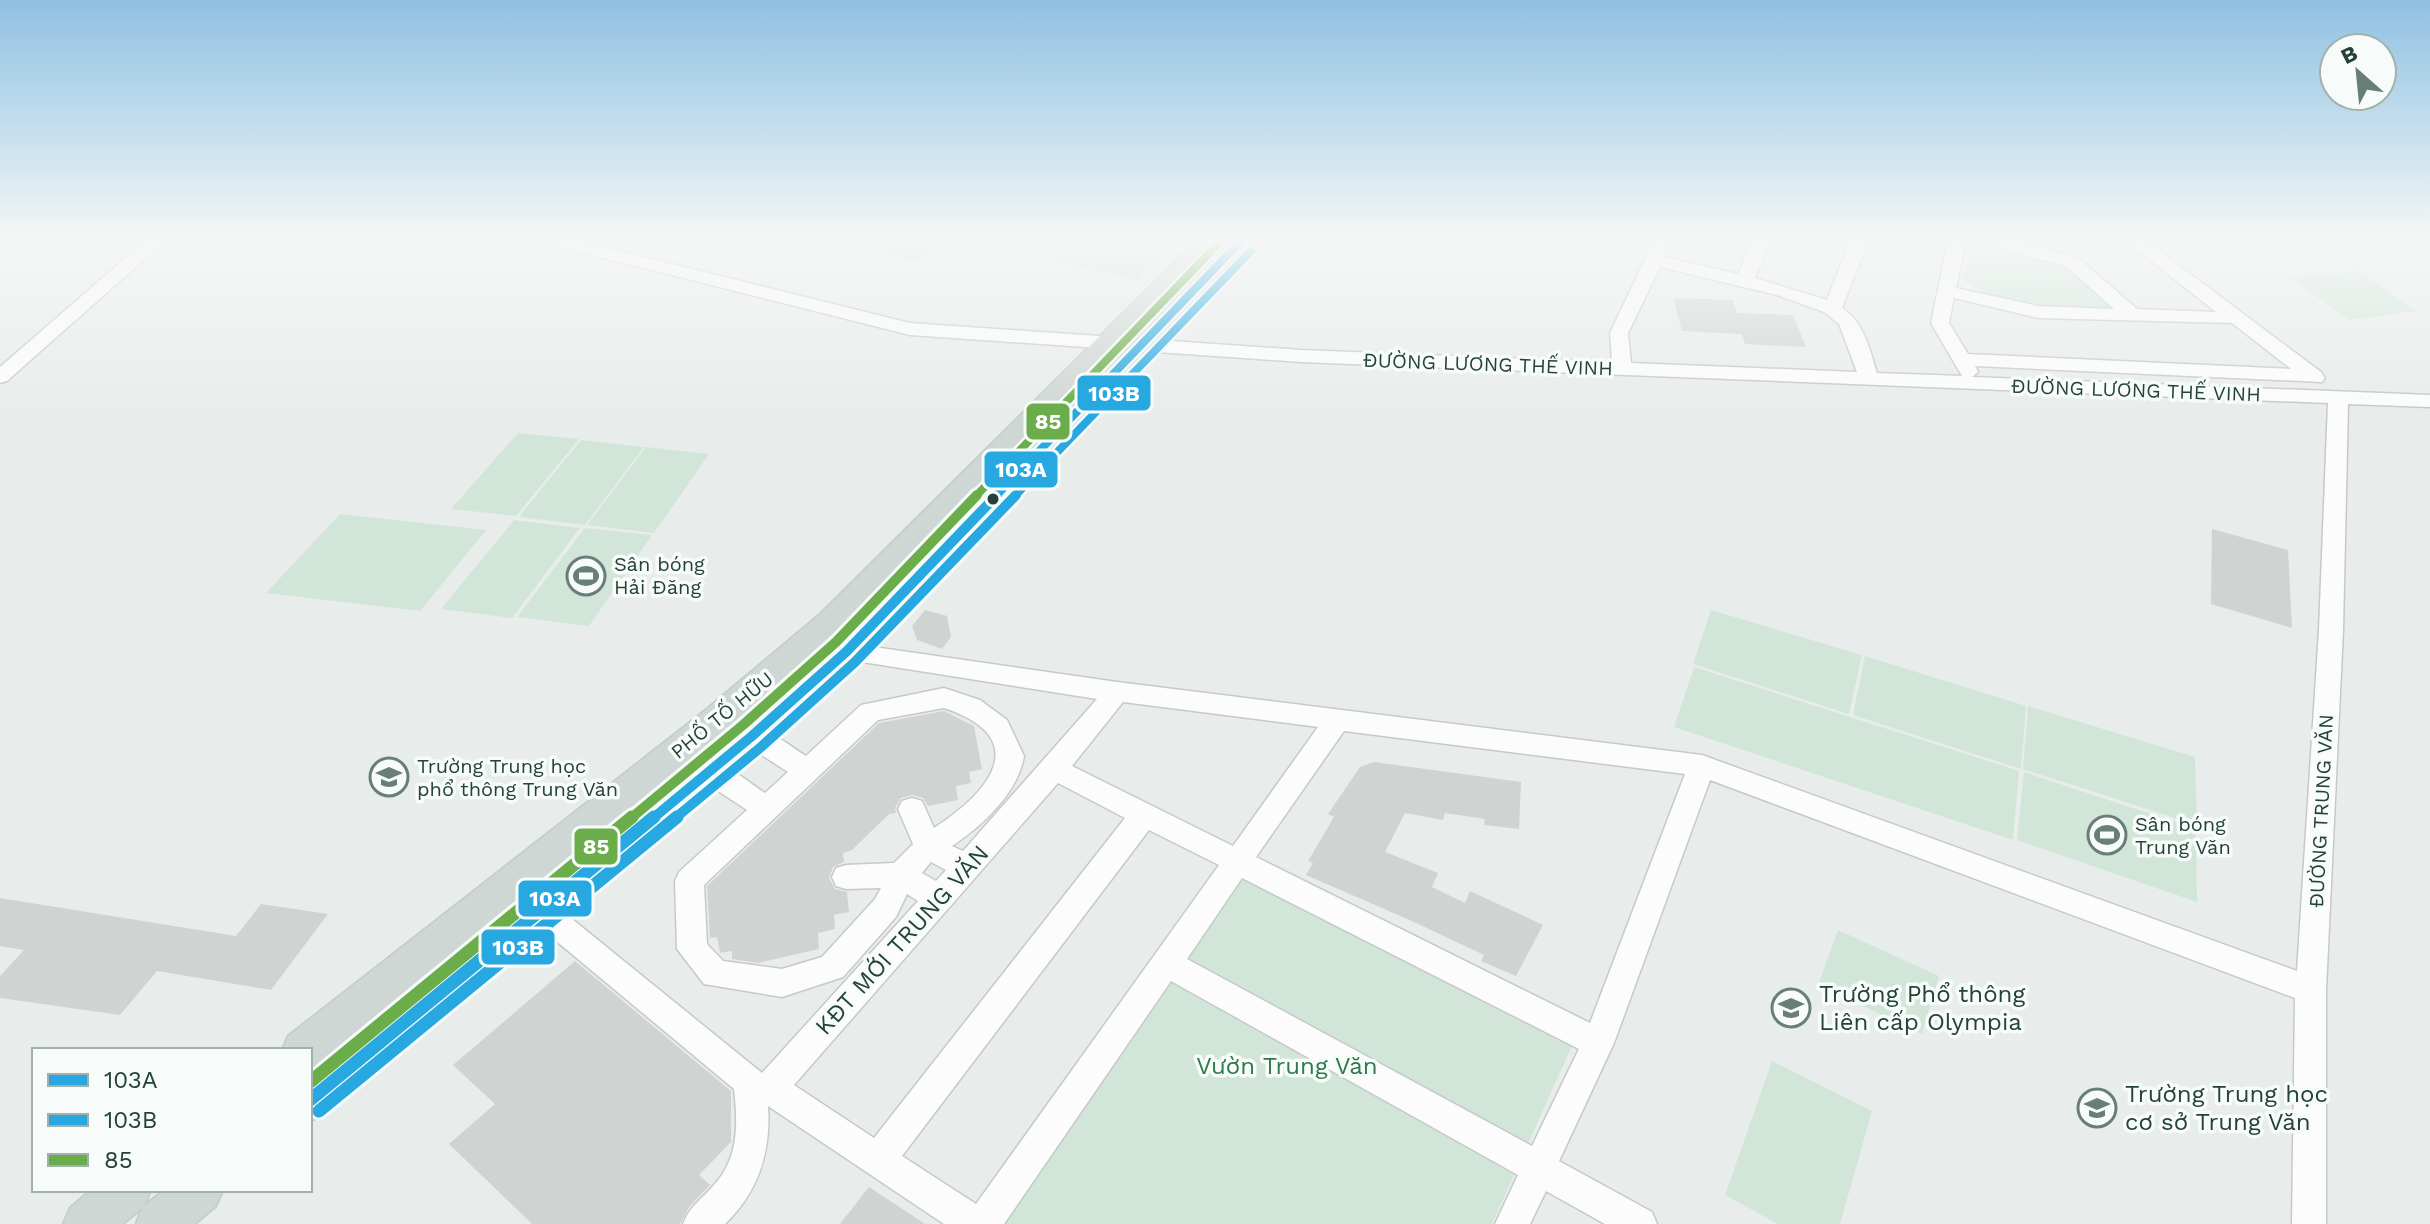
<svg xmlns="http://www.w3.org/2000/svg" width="2430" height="1224" viewBox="0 0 2430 1224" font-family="'Work Sans',sans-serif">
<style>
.green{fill:#d1e6d8}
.building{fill:#cfd4d2}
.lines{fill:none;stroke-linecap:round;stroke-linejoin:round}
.minor-casing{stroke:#c5cac8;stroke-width:3}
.major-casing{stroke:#c3ccc9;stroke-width:3}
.minor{fill:#fcfcfc;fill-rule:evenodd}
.major{fill:#cfd7d5;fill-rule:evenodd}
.bus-1-far2-casing{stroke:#f7fbf9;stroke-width:13}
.bus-1-far1-casing{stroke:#f7fbf9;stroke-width:16}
.bus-1-casing{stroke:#f7fbf9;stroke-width:19}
.bus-2-far2-casing{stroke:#f7fbf9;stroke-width:13}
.bus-2-far1-casing{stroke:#f7fbf9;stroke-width:16}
.bus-2-casing{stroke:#f7fbf9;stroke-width:19}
.bus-3-far2-casing{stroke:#f7fbf9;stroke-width:13}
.bus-3-far1-casing{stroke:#f7fbf9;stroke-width:16}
.bus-3-casing{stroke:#f7fbf9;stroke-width:19}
.bus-1-far2{stroke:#27a8e1;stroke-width:8}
.bus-1-far1{stroke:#27a8e1;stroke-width:10}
.bus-1{stroke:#27a8e1;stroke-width:13}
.bus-2-far2{stroke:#27a8e1;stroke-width:8}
.bus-2-far1{stroke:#27a8e1;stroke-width:10}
.bus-2{stroke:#27a8e1;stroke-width:13}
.bus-3-far2{stroke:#6aad4a;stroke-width:8}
.bus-3-far1{stroke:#6aad4a;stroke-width:10}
.bus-3{stroke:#6aad4a;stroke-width:13}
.bus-dot{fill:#24423a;stroke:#f7fbf9;stroke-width:3}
.labels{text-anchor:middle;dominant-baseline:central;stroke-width:7;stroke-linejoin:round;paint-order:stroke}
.street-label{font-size:20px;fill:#24423a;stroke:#f7fbf9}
.poi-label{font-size:20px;fill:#24423a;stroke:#f7fbf9;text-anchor:start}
.near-street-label{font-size:24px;fill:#24423a;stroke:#f7fbf9}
.near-poi-label{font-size:24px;fill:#24423a;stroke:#f7fbf9;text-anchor:start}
.near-park-label{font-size:24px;fill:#2d7a4b;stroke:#f7fbf9}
.line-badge{stroke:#f7fbf9;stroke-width:3}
.badge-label{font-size:22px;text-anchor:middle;font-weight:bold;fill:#fff}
</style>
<rect width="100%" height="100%" fill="#e8edeb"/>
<!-- green -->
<g class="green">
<path d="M976 241H1179L1138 281Z"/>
<path d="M1976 241H1995L2072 262 2119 309C2073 308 1996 315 1963 278L1970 246Z"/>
<path d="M2358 271 2417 311 2349 320 2290 278Z"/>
<path d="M518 433 579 439 516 516 451 509Z"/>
<path d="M581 440 644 447 585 525 519 517Z"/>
<path d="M646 447 709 454 654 533 587 525Z"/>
<path d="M340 514 486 530 420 611 266 593Z"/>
<path d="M514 520 580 528 512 618 441 609Z"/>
<path d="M585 528 652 535 589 626 517 617Z"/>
<path d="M1711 610 1862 655 1849 714 1693 664Z"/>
<path d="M1865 656 2026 706 2021 769 1853 715Z"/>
<path d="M1694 667 2019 771 2013 840 1674 727Z"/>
<path d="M2028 706 2195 757 2197 825 2023 769Z"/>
<path d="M2024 772 2196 829 2197 902 2017 840Z"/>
<path d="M1236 863 1575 1039 1492 1224H983Z"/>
<path d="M1838 930 1939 976 1922 1034 1818 985Z"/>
<path d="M1772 1061 1872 1111 1840 1224H1778L1725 1195Z"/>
</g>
<!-- building -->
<g class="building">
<path d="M860 241H939L917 261 859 247Z"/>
<path d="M1673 298 1733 300 1737 313 1793 315 1806 347 1745 344 1742 334 1682 331Z"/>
<path d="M2212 529 2288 550 2292 628 2211 604Z"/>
<path d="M925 610 947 616 951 637 942 649 917 640 912 626Z"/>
<path d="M944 711 974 726 982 769 969 772 971 783 956 786 958 800 928 806 923 798 913 795 901 798 895 808 896 813 889 814 852 850 843 853 844 862 833 867 829 878 835 889 847 892 849 912 834 915 835 929 818 933 819 949 758 963 732 959V951L720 953 717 937 710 938 707 886 879 723Z"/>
<path d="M1374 762 1521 782 1519 829 1484 825 1485 819 1445 813 1443 820 1405 813 1385 852 1438 873 1432 887 1465 903 1470 891 1543 925 1516 976 1481 961 1484 955 1414 922 1306 875 1313 863 1308 861 1334 817 1328 814 1360 767Z"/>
<path d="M0 898 236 936 261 904 328 914 271 990 157 971 120 1015 0 998V976L24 950 0 946Z"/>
<path d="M575 961 731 1091V1142L699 1175 710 1185 690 1206 680 1224H532L449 1144 495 1104 453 1065Z"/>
<path d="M869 1187 898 1206 925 1224H840Z"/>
</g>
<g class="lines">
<defs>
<g id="minor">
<path d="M145 241H165L7 381 0 383V367Z"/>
<path d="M549 241H579L910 323 1301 350 1612 362 1610 333 1654 241H1672L1664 257 1738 274 1751 241H1769L1755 278 1827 300 1850 241H1868L1842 308C1864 322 1870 350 1877 373L1962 376 1931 323 1948 241H1966L1956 288 2038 306 2114 309 2066 266 1989 245 1986 241H2015L2078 258 2137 309 2216 312 2126 241H2146L2321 372 2325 378 2322 382 1975 366 1978 372 1972 377 2430 395V407L2348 404 2343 630 2326 990V1224H2292L2295 998 1710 780 1614 1043 1559 1161 1652 1212 1657 1224H1605L1546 1191 1530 1224H1495L1518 1175 1171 981 1004 1224H944L768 1106C771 1152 759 1191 725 1224H683C689 1207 703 1198 714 1185 739 1158 738 1123 734 1089L531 920 526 911 531 902 541 898 551 902 762 1073 918 901 907 894 896 917 843 977 782 997 704 984 677 949 675 881 679 872 747 810 700 779 696 771 700 763C721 756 747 782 765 793L788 772 743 743 739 736 743 729C763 722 788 745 806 756L861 705 944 688 980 700 1007 720 1024 756C1018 793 982 826 952 846L963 851 1097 699 837 658 834 652 837 646 846 643 1117 682 1702 755 2297 971 2319 630 2328 403 1301 362 910 335 552 245ZM1660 267 1777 295 1824 312 1839 324 1857 372 1631 363 1628 333ZM1954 298 2038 318 2232 323 2291 369 1968 354 1949 323ZM1123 702 1318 727 1233 846 1072 766ZM944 708C1034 738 990 792 934 828L922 801 912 798 902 801 898 809 913 844 894 863 846 865 836 868 832 877 836 886 846 889 881 888 875 899 822 957 782 969 723 961 707 944 704 885 878 720ZM1344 731 1685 774 1590 1023 1256 857ZM1058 783 1125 818 874 1138 794 1085ZM1149 830 1219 865 976 1204 902 1156ZM931 862 946 870 936 881 922 873ZM1242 878 1579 1049 1532 1146 1187 959Z"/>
</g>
<g id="major">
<path d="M1196 241H1220L841 631 732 726 318 1064 310 1067V1050H282L288 1036 708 708 819 615Z"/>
<path d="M1228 241H1252L858 660 764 746 325 1115 310 1121V1073L740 726 834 644Z"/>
<path d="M91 1190H151L144 1206 164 1190H223L216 1206 195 1224H136L142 1208 123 1224H63L70 1208Z"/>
</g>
</defs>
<!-- minor casing -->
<use href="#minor" class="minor-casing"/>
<!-- major casing -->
<use href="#major" class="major-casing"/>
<!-- minor -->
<use href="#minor" class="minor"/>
<!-- major -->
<use href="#major" class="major"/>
<defs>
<path id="bus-1-far2" d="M995 497 1241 241"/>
<path id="bus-1-far1" d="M652 819 752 736 846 652 997 495"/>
<path id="bus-1" d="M310 1100 654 817"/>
<path id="bus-2-far2" d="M1014 497 1251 251"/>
<path id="bus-2-far1" d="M674 819 761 747 855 662 1016 495"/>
<path id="bus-2" d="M319 1111 677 817"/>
<path id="bus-3-far2" d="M975 497 1221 241"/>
<path id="bus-3-far1" d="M630 819 743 725 836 642 977 495"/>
<path id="bus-3" d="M310 1082 632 817"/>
</defs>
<!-- bus-1-far2 casing -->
<use href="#bus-1-far2" class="bus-1-far2-casing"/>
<!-- bus-1-far1 casing -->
<use href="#bus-1-far1" class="bus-1-far1-casing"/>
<!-- bus-1 casing -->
<use href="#bus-1" class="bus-1-casing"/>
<!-- bus-2-far2 casing -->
<use href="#bus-2-far2" class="bus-2-far2-casing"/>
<!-- bus-2-far1 casing -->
<use href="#bus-2-far1" class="bus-2-far1-casing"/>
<!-- bus-2 casing -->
<use href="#bus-2" class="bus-2-casing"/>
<!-- bus-3-far2 casing -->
<use href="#bus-3-far2" class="bus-3-far2-casing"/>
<!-- bus-3-far1 casing -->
<use href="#bus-3-far1" class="bus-3-far1-casing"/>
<!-- bus-3 casing -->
<use href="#bus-3" class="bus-3-casing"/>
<!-- bus-1-far2 -->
<use href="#bus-1-far2" class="bus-1-far2"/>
<!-- bus-1-far1 -->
<use href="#bus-1-far1" class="bus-1-far1"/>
<!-- bus-1 -->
<use href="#bus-1" class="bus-1"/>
<!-- bus-2-far2 -->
<use href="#bus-2-far2" class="bus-2-far2"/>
<!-- bus-2-far1 -->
<use href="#bus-2-far1" class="bus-2-far1"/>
<!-- bus-2 -->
<use href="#bus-2" class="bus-2"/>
<!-- bus-3-far2 -->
<use href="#bus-3-far2" class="bus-3-far2"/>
<!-- bus-3-far1 -->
<use href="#bus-3-far1" class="bus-3-far1"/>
<!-- bus-3 -->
<use href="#bus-3" class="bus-3"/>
</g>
<!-- sky -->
<linearGradient id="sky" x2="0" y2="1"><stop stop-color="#8fc1e3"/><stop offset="0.58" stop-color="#f5f7f6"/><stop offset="1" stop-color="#f5f7f6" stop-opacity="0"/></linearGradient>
<rect width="2430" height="412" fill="url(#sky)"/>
<!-- icons -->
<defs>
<symbol id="stadium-ring" viewBox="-11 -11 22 22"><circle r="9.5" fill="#f7fbf9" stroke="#697e78" stroke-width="1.5"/><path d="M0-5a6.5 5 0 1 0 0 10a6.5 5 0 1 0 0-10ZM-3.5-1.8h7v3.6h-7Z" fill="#697e78"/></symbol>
<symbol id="school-ring" viewBox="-11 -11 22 22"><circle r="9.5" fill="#f7fbf9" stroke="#697e78" stroke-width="1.5"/><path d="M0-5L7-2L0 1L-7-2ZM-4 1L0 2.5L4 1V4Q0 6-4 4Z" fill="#697e78"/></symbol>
</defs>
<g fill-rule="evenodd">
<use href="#stadium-ring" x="564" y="554" width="44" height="44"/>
<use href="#school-ring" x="367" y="755" width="44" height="44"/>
<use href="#stadium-ring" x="2085" y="813" width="44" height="44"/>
<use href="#school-ring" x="1769" y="986" width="44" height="44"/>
<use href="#school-ring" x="2075" y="1086" width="44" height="44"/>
</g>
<!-- markers -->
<circle class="bus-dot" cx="993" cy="499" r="7"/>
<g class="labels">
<!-- street labels -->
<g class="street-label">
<text transform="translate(1488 364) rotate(2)">ĐƯỜNG LƯƠNG THẾ VINH</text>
<text transform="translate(2136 390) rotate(2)">ĐƯỜNG LƯƠNG THẾ VINH</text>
<text transform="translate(722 715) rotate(-39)">PHỐ TỐ HỮU</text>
<text transform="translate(2321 811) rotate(-87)">ĐƯỜNG TRUNG VĂN</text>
</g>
<!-- poi labels -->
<g class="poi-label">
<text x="614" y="564">Sân bóng<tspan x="614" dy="23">Hải Đăng</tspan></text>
<text x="417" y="766">Trường Trung học<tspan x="417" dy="23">phổ thông Trung Văn</tspan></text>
<text x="2135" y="824">Sân bóng<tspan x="2135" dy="23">Trung Văn</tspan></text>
</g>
<!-- near-street labels -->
<g class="near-street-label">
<text transform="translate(902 940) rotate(-48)">KĐT MỚI TRUNG VĂN</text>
</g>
<!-- near-poi labels -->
<g class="near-poi-label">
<text x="1819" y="994">Trường Phổ thông<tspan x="1819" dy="28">Liên cấp Olympia</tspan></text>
<text x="2125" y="1094">Trường Trung học<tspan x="2125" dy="28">cơ sở Trung Văn</tspan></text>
</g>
<!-- near-park labels -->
<g class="near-park-label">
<text x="1287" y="1066">Vườn Trung Văn</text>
</g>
</g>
<g class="line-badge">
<rect x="1076" y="374" width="76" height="38" rx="8" fill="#27a8e1"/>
<rect x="1025" y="402" width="46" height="39" rx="8" fill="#6aad4a"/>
<rect x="983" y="450" width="76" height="39" rx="8" fill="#27a8e1"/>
<rect x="573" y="827" width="46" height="39" rx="8" fill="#6aad4a"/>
<rect x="517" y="879" width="76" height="39" rx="8" fill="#27a8e1"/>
<rect x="480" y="928" width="76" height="38" rx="8" fill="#27a8e1"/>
</g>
<g class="badge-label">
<text x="1114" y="401">103B</text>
<text x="1048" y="429">85</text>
<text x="1021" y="477">103A</text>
<text x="596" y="854">85</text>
<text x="555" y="906">103A</text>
<text x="518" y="955">103B</text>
</g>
<!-- legend -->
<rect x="32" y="1048" width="280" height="144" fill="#f7fbf9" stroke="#a3b1ad" stroke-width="2"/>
<rect x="48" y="1074" width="40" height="12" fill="#27a8e1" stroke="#a3b1ad" stroke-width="2"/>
<text x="104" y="1088" font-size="24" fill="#24423a">103A</text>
<rect x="48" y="1114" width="40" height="12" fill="#27a8e1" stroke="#a3b1ad" stroke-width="2"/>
<text x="104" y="1128" font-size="24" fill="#24423a">103B</text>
<rect x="48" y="1154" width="40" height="12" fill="#6aad4a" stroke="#a3b1ad" stroke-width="2"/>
<text x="104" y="1168" font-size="24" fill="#24423a">85</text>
<!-- north arrow -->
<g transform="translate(2358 72) rotate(333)"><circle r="38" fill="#f7fbf9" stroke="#a3b1ad" stroke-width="2"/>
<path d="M0-6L14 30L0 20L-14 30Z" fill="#697e78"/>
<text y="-12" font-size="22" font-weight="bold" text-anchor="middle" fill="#24423a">B</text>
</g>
</svg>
